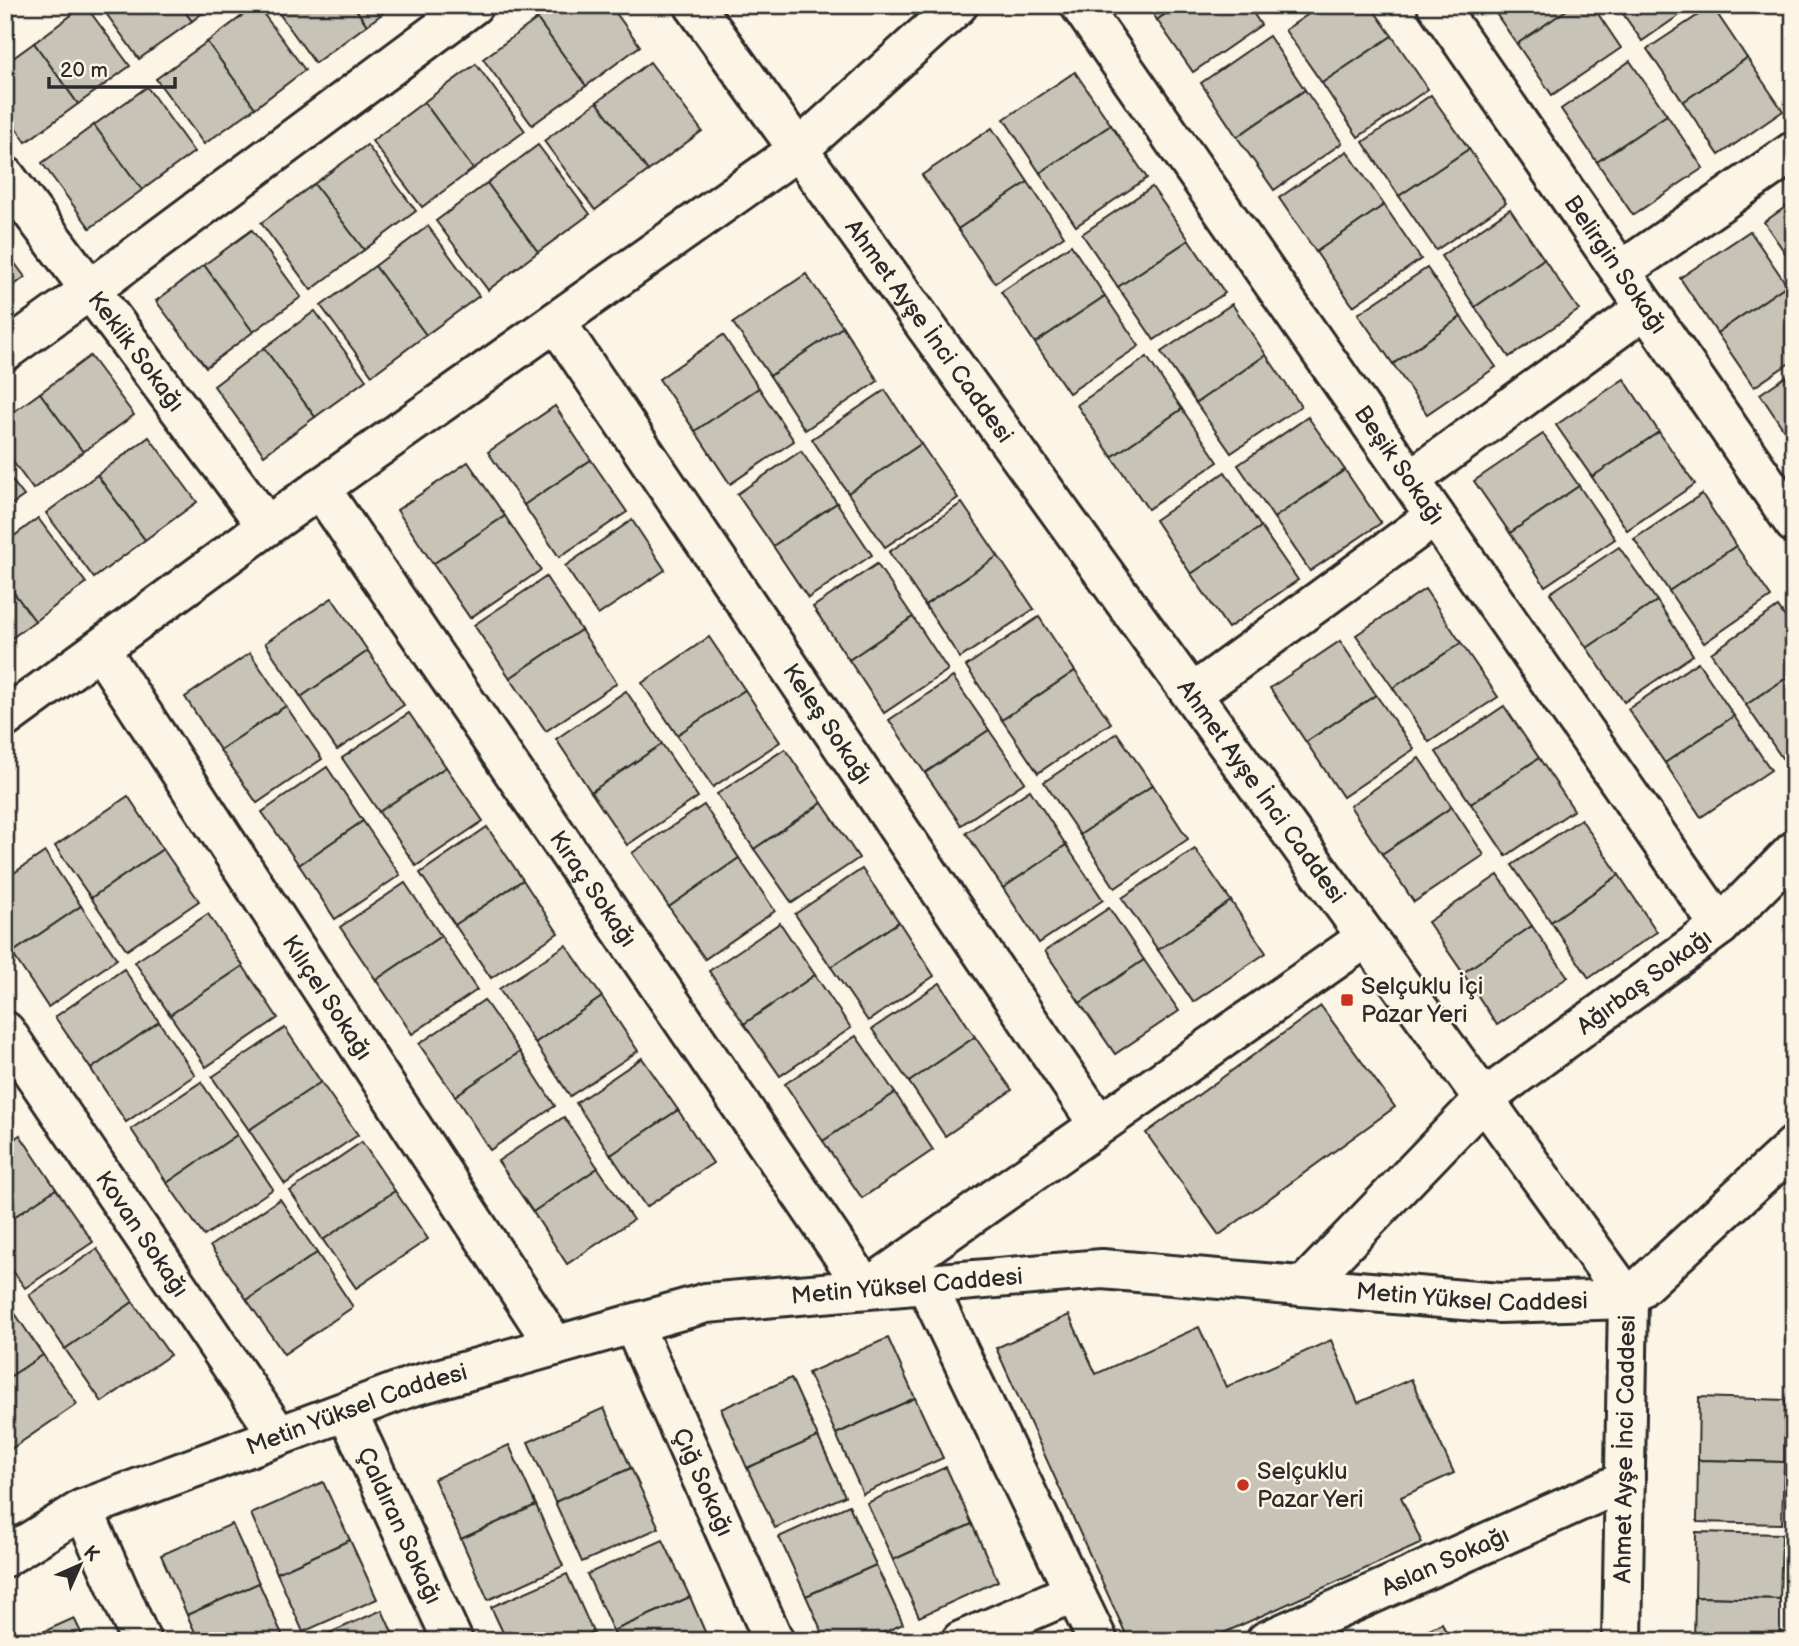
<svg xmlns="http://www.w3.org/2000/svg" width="1799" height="1646" viewBox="0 0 1799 1646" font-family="'Balsamiq Sans',sans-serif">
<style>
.building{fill:#c8c3b7;stroke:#2b2b2b;stroke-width:2}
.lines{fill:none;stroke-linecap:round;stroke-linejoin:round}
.minor-casing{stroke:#2b2b2b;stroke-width:44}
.minor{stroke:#fcf5e5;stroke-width:38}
.poi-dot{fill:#c8321e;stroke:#fcf5e5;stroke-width:2.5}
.labels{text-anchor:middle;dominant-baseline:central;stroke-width:5;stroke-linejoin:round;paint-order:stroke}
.street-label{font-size:24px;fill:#2b2b2b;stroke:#fcf5e5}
.poi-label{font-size:24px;fill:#2b2b2b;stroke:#fcf5e5;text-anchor:start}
</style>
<rect width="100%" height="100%" fill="#fcf5e5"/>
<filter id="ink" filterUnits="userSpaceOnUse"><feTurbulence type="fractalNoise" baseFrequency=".0143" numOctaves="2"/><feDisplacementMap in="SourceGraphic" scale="14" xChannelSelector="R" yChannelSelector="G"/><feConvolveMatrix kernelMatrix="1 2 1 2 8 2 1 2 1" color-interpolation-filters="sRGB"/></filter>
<g filter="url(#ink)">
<!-- building -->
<g class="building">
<path d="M85 5 130 66 78 104 34 43Z"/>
<path d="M100 5H180L192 21 139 59Z"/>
<path d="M180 5H213L192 21Z"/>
<path d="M257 5 305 70 255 108 207 42Z"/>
<path d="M273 5H353L367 25 315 63Z"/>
<path d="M353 5H394L367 25Z"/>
<path d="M555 5H610L640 46 586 86 537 19Z"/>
<path d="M1147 5H1178L1157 20Z"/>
<path d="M1178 5H1248L1261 25 1193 72 1157 20Z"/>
<path d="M1322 5H1370L1392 36 1322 83 1285 30Z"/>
<path d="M1490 5H1574L1517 44Z"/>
<path d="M1574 5H1592L1621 48 1552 95 1517 44Z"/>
<path d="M1617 5H1694L1642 41Z"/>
<path d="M1712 6 1747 58 1683 102 1647 49Z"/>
<path d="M537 19 586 86 532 125 483 59Z"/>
<path d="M1269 36 1305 90 1237 137 1201 83Z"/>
<path d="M1392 36 1428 89 1358 137 1322 83Z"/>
<path d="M207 42 255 108 204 144 156 79Z"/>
<path d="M34 43 78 104 26 142 5 113V64Z"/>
<path d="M1747 58 1783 111 1719 155 1683 102Z"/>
<path d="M1630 61 1667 115 1597 162 1561 109Z"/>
<path d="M650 62 702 131 648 171 597 102Z"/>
<path d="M476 64 525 131 473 169 424 102Z"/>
<path d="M1075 72 1111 125 1040 173 1004 119Z"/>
<path d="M147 87 194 152 142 190 94 125Z"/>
<path d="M1305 90 1342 143 1274 190 1237 137Z"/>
<path d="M1431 95 1469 149 1399 196 1363 142Z"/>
<path d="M424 102 473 169 422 207 372 141Z"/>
<path d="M597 102 648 171 595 210 544 141Z"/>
<path d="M1667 115 1703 168 1633 215 1597 162Z"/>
<path d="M94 125 142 190 90 228 42 163Z"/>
<path d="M1111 125 1147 178 1076 226 1040 173Z"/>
<path d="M992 128 1028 182 958 229 922 175Z"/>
<path d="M367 145 416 211 364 250 314 184Z"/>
<path d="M538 145 590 214 538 252 487 183Z"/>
<path d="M1469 149 1506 203 1436 250 1399 196Z"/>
<path d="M1347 151 1384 205 1316 252 1279 198Z"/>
<path d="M1028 182 1064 236 995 283 958 229Z"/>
<path d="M487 183 538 252 488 290 436 221Z"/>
<path d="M314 184 364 250 311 290 261 223Z"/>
<path d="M1152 187 1189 240 1118 287 1082 234Z"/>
<path d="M1794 201V266L1764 222Z"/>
<path d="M1384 205 1421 259 1353 306 1316 252Z"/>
<path d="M1510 209 1544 259 1475 307 1441 256Z"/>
<path d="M428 226 479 296 426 335 375 266Z"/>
<path d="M252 230 301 297 253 332 204 265Z"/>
<path d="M1750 231 1787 285 1717 333 1680 278Z"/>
<path d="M1189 240 1225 293 1154 340 1118 287Z"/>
<path d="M1071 245 1105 296 1035 343 1001 292Z"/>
<path d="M5 250 25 277 5 292Z"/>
<path d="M1544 259 1579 310 1509 357 1475 307Z"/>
<path d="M204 265 253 332 206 367 156 301Z"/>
<path d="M375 266 426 335 372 375 321 306Z"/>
<path d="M1427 268 1461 317 1393 364 1358 314Z"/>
<path d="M806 274 843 327 770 376 733 323Z"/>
<path d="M1787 285 1794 295V360L1754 387 1717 333Z"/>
<path d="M1105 296 1139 346 1069 393 1035 343Z"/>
<path d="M1232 304 1266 355 1196 403 1161 352Z"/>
<path d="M315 311 366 380 315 417 264 348Z"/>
<path d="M1461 317 1496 367 1427 414 1393 364Z"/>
<path d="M843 327 878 381 805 430 770 376Z"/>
<path d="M723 335 759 388 695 431 659 379Z"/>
<path d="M264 348 315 417 264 455 214 386Z"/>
<path d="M1266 355 1301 406 1231 453 1196 403Z"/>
<path d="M90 356 134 415 83 452 40 393Z"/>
<path d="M1147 357 1182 409 1112 457 1077 405Z"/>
<path d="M1794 371V445L1760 394Z"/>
<path d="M1624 379 1659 432 1592 477 1556 425Z"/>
<path d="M759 388 794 441 730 484 695 431Z"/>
<path d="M885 390 921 444 848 493 812 439Z"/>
<path d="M40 393 83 452 33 489 5 451V418Z"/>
<path d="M555 406 591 460 524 505 488 452Z"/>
<path d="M1182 409 1218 462 1148 509 1112 457Z"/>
<path d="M1308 417 1345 470 1274 518 1238 465Z"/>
<path d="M1659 432 1695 484 1627 530 1592 477Z"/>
<path d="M1543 434 1579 486 1510 533 1474 481Z"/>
<path d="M149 437 197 502 145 540 97 475Z"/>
<path d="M921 444 958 498 885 547 848 493Z"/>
<path d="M801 451 837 503 773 546 737 494Z"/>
<path d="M591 460 627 512 559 557 524 505Z"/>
<path d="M468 462 505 516 433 564 397 510Z"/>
<path d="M1345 470 1381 523 1310 571 1274 518Z"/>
<path d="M5 471 24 496 5 509Z"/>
<path d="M1225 472 1261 527 1191 574 1155 520Z"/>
<path d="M97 475 145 540 94 578 46 513Z"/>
<path d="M1579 486 1615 539 1545 586 1510 533Z"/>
<path d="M1702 494 1736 546 1669 591 1634 539Z"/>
<path d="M837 503 872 555 808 598 773 546Z"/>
<path d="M962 503 998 556 925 605 889 552Z"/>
<path d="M505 516 541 570 470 618 433 564Z"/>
<path d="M38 518 86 583 35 621 5 581V543Z"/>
<path d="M632 520 665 570 598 615 565 566Z"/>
<path d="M1261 527 1298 580 1228 628 1191 574Z"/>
<path d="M1736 546 1771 597 1704 643 1669 591Z"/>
<path d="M1619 547 1657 601 1587 648 1550 593Z"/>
<path d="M998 556 1034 609 960 658 925 605Z"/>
<path d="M877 564 913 617 849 660 813 607Z"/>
<path d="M546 577 581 630 510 678 474 625Z"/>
<path d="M5 581 35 621 5 643Z"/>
<path d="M1425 589 1461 643 1393 688 1356 635Z"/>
<path d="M332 598 368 651 301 697 265 643Z"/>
<path d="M1657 601 1693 655 1624 702 1587 648Z"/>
<path d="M1778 607 1794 630V673L1746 705 1711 653Z"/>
<path d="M913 617 948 670 884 713 849 660Z"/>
<path d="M1039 617 1075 671 1002 720 966 666Z"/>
<path d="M581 630 617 683 546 731 510 678Z"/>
<path d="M709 637 745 690 677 735 642 683Z"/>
<path d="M1340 641 1376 695 1306 742 1270 688Z"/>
<path d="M1461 643 1498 697 1429 742 1393 688Z"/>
<path d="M368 651 404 705 337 750 301 697Z"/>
<path d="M250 653 286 706 220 750 185 697Z"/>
<path d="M1698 662 1734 716 1665 763 1628 709Z"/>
<path d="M1075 671 1111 723 1038 773 1002 720Z"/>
<path d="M1794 673V749L1782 758 1746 705Z"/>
<path d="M953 677 989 730 925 773 889 720Z"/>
<path d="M745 690 780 742 713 787 677 735Z"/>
<path d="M626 691 662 744 591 792 556 739Z"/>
<path d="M1376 695 1414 749 1343 797 1306 742Z"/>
<path d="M286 706 322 759 257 803 220 750Z"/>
<path d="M1504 706 1539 758 1471 804 1436 752Z"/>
<path d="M409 713 446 767 379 812 342 758Z"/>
<path d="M1734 716 1771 770 1701 817 1665 763Z"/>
<path d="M989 730 1025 782 961 825 925 773Z"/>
<path d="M1117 733 1153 785 1080 835 1044 782Z"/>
<path d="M662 744 698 797 627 845 591 792Z"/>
<path d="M785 749 822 803 754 849 717 794Z"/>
<path d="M1419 758 1452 807 1382 854 1350 806Z"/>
<path d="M1539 758 1574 810 1506 856 1471 804Z"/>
<path d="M327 767 363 821 299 865 262 812Z"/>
<path d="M446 767 483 821 416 866 379 812Z"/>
<path d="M1153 785 1188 839 1115 888 1080 835Z"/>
<path d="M1030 790 1066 845 1003 888 966 833Z"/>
<path d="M128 796 163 849 91 898 55 846Z"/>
<path d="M822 803 859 858 792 903 754 849Z"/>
<path d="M704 805 739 858 669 907 632 853Z"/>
<path d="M1452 807 1484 855 1414 902 1382 854Z"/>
<path d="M1581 819 1619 875 1551 922 1512 865Z"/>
<path d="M363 821 400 875 335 919 299 865Z"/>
<path d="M487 827 523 880 455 925 420 873Z"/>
<path d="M1066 845 1103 900 1039 943 1003 888Z"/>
<path d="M163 849 199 901 127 950 91 898Z"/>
<path d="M1195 849 1231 901 1158 950 1122 898Z"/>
<path d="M45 852 81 906 12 953 5 943V879Z"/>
<path d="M739 858 775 911 705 959 669 907Z"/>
<path d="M862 869 899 922 831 967 795 914Z"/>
<path d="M1498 875 1532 926 1463 973 1428 922Z"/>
<path d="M1619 875 1657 932 1589 978 1551 922Z"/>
<path d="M523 880 558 933 491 978 455 925Z"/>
<path d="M405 883 441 936 376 980 340 927Z"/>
<path d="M1231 901 1266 953 1193 1002 1158 950Z"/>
<path d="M81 906 117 959 48 1007 12 953Z"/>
<path d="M1109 908 1144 960 1080 1003 1045 951Z"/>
<path d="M208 914 243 966 170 1015 135 962Z"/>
<path d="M899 922 934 976 868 1021 831 967Z"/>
<path d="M780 923 815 975 744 1024 709 971Z"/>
<path d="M1532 926 1568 977 1497 1025 1463 973Z"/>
<path d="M441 936 477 990 412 1034 376 980Z"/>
<path d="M566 945 602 997 535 1043 499 989Z"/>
<path d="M1144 960 1179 1011 1115 1054 1080 1003Z"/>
<path d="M243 966 278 1018 206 1067 170 1015Z"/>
<path d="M124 969 159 1022 91 1069 55 1017Z"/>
<path d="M815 975 851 1028 780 1076 744 1024Z"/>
<path d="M940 983 975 1037 909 1082 872 1029Z"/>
<path d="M602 997 638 1051 570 1096 535 1043Z"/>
<path d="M484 1000 520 1052 455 1096 419 1044Z"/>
<path d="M1321 1006 1395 1107 1219 1235 1146 1133Z"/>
<path d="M159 1022 195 1075 126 1122 91 1069Z"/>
<path d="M285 1028 321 1082 249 1130 212 1077Z"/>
<path d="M856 1036 895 1093 823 1141 785 1084Z"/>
<path d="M975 1037 1012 1090 945 1136 909 1082Z"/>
<path d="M520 1052 555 1106 490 1150 455 1096Z"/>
<path d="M642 1058 678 1110 611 1155 576 1103Z"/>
<path d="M201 1082 237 1135 167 1183 131 1129Z"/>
<path d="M321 1082 358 1135 285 1184 249 1130Z"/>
<path d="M895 1093 933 1150 862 1198 823 1141Z"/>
<path d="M678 1110 713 1163 646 1207 611 1155Z"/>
<path d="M5 1114 13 1126 5 1132Z"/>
<path d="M564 1117 598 1168 533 1212 498 1161Z"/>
<path d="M20 1135 56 1189 5 1223V1145Z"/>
<path d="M237 1135 273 1189 204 1236 167 1183Z"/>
<path d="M362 1142 395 1191 323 1240 290 1191Z"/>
<path d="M598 1168 633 1220 567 1264 533 1212Z"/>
<path d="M56 1189 93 1242 25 1288 5 1260V1223Z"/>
<path d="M395 1191 428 1239 356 1288 323 1240Z"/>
<path d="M280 1199 317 1253 247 1300 210 1246Z"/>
<path d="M97 1249 133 1302 65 1349 29 1295Z"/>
<path d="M317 1253 353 1307 284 1354 247 1300Z"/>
<path d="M133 1302 170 1355 102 1402 65 1349Z"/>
<path d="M10 1306 43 1355 5 1380V1309Z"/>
<path d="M1069 1315 1096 1374 1199 1327 1226 1387 1331 1340 1358 1403 1411 1379 1454 1473 1401 1497 1422 1543 1206 1641H1129L996 1348Z"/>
<path d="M888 1338 915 1398 836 1434 808 1373Z"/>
<path d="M43 1355 77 1404 11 1449 5 1440V1380Z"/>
<path d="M791 1378 818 1437 747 1468 721 1409Z"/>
<path d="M1699 1397 1785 1400 1784 1462 1698 1460Z"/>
<path d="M915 1398 943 1458 863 1494 836 1434Z"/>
<path d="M604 1408 631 1468 555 1502 528 1442Z"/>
<path d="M818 1437 845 1496 775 1528 747 1468Z"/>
<path d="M509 1445 536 1505 461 1539 434 1479Z"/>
<path d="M1698 1460 1784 1462 1782 1524 1697 1522Z"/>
<path d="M946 1467 972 1524 893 1560 867 1503Z"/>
<path d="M631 1468 659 1528 582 1562 555 1502Z"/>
<path d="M323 1482 350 1540 277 1573 251 1514Z"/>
<path d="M536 1505 563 1566 488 1600 461 1539Z"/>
<path d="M849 1505 876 1565 806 1596 779 1537Z"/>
<path d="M232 1524 259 1583 187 1615 161 1555Z"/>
<path d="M972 1524 998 1581 919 1617 893 1560Z"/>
<path d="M1696 1532 1782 1534 1780 1599 1695 1597Z"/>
<path d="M350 1540 377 1599 303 1632 277 1573Z"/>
<path d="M663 1540 690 1597 613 1631 587 1574Z"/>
<path d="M876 1565 903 1624 865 1641H826L806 1596Z"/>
<path d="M567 1574 593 1632 574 1641H507L491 1607Z"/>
<path d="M259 1583 285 1641H199L187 1615Z"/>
<path d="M690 1597 709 1641H618L613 1631Z"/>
<path d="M1695 1597 1780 1599V1641H1694Z"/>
<path d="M382 1610 396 1641H311Z"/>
<path d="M74 1618 85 1641H23Z"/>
<path d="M1442 1623 1450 1641H1403Z"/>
<path d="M593 1632 597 1641H574Z"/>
</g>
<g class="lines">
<defs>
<g id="minor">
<path id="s1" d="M694 5 1628 1299 1622 1641"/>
<path id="s2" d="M1080 5 1720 926"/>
<path id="s3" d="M1437 5 1794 523"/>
<path id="s4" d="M5 176 267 526"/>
<path d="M1621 271 1794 151"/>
<path id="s5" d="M556 322 1099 1125"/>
<path d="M5 351 90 290 473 5"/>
<path d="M1410 480 1646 308"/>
<path id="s6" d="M320 488 866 1289 1367 937"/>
<path id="s7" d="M100 649 555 1346"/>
<path d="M1192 694 1435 516"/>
<path d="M5 718 267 526 798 150 958 5"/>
<path id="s8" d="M5 1031 279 1436"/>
<path d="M926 1284 1098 1641"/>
<path id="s9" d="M1304 1286 1484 1099 1720 926 1794 851"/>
<path id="s10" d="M633 1324 774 1641"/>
<path id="s11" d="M347 1411 453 1641"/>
<path d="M83 1509 141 1641"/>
<path id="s12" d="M5 1557 83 1509 410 1387 706 1303 1102 1269 1499 1303 1628 1299 1794 1146"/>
<path d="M961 1641 1074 1592"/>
<path id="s13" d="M1266 1641 1625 1481"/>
</g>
</defs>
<!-- minor casing -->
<use href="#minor" class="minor-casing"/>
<!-- minor -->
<use href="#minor" class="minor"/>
</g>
</g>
<!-- markers -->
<g class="poi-dot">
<rect x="1340" y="993" width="14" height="14" rx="3.5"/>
<circle cx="1243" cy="1485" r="7"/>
</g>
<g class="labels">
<!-- street labels -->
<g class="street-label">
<text stroke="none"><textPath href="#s3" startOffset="315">Belirgin Sokağı</textPath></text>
<text stroke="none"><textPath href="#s1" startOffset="402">Ahmet Ayşe İnci Caddesi</textPath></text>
<text stroke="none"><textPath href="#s4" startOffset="219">Keklik Sokağı</textPath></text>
<text stroke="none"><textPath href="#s2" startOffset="560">Beşik Sokağı</textPath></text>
<text stroke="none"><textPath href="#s5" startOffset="485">Keleş Sokağı</textPath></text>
<text stroke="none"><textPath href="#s1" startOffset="970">Ahmet Ayşe İnci Caddesi</textPath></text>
<text stroke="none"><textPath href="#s6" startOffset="485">Kıraç Sokağı</textPath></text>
<text stroke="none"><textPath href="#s9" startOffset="458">Ağırbaş Sokağı</textPath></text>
<text stroke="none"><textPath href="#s7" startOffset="416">Kılıçel Sokağı</textPath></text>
<text stroke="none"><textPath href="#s8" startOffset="245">Kovan Sokağı</textPath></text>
<text stroke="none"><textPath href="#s12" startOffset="950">Metin Yüksel Caddesi</textPath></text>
<text stroke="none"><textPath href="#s12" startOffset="1517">Metin Yüksel Caddesi</textPath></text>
<text stroke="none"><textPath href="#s12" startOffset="383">Metin Yüksel Caddesi</textPath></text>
<text transform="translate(1625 1449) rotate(-89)">Ahmet Ayşe İnci Caddesi</text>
<text stroke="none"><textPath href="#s10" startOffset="173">Çığ Sokağı</textPath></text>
<text stroke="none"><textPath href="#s11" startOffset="126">Çaldıran Sokağı</textPath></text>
<text stroke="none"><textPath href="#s13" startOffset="196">Aslan Sokağı</textPath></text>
</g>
<!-- poi labels -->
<g class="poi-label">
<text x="1361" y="986">Selçuklu İçi<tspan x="1361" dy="28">Pazar Yeri</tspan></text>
<text x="1257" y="1471">Selçuklu<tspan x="1257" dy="28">Pazar Yeri</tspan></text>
</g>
</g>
<!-- margin -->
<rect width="1799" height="1646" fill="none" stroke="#fcf5e5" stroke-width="28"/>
<rect x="14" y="14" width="1771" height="1618" fill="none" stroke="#2b2b2b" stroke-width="2.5" filter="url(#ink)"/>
<!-- north arrow -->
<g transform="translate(80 1565) rotate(45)" stroke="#fcf5e5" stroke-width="5" paint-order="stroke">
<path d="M0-5L12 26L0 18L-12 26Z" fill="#2b2b2b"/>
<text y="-10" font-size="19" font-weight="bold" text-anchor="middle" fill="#2b2b2b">K</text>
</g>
<!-- scale -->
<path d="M49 77v10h126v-10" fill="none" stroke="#2b2b2b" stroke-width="3.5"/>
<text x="60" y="77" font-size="21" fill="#2b2b2b" stroke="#fcf5e5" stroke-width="5" paint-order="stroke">20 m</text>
</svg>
